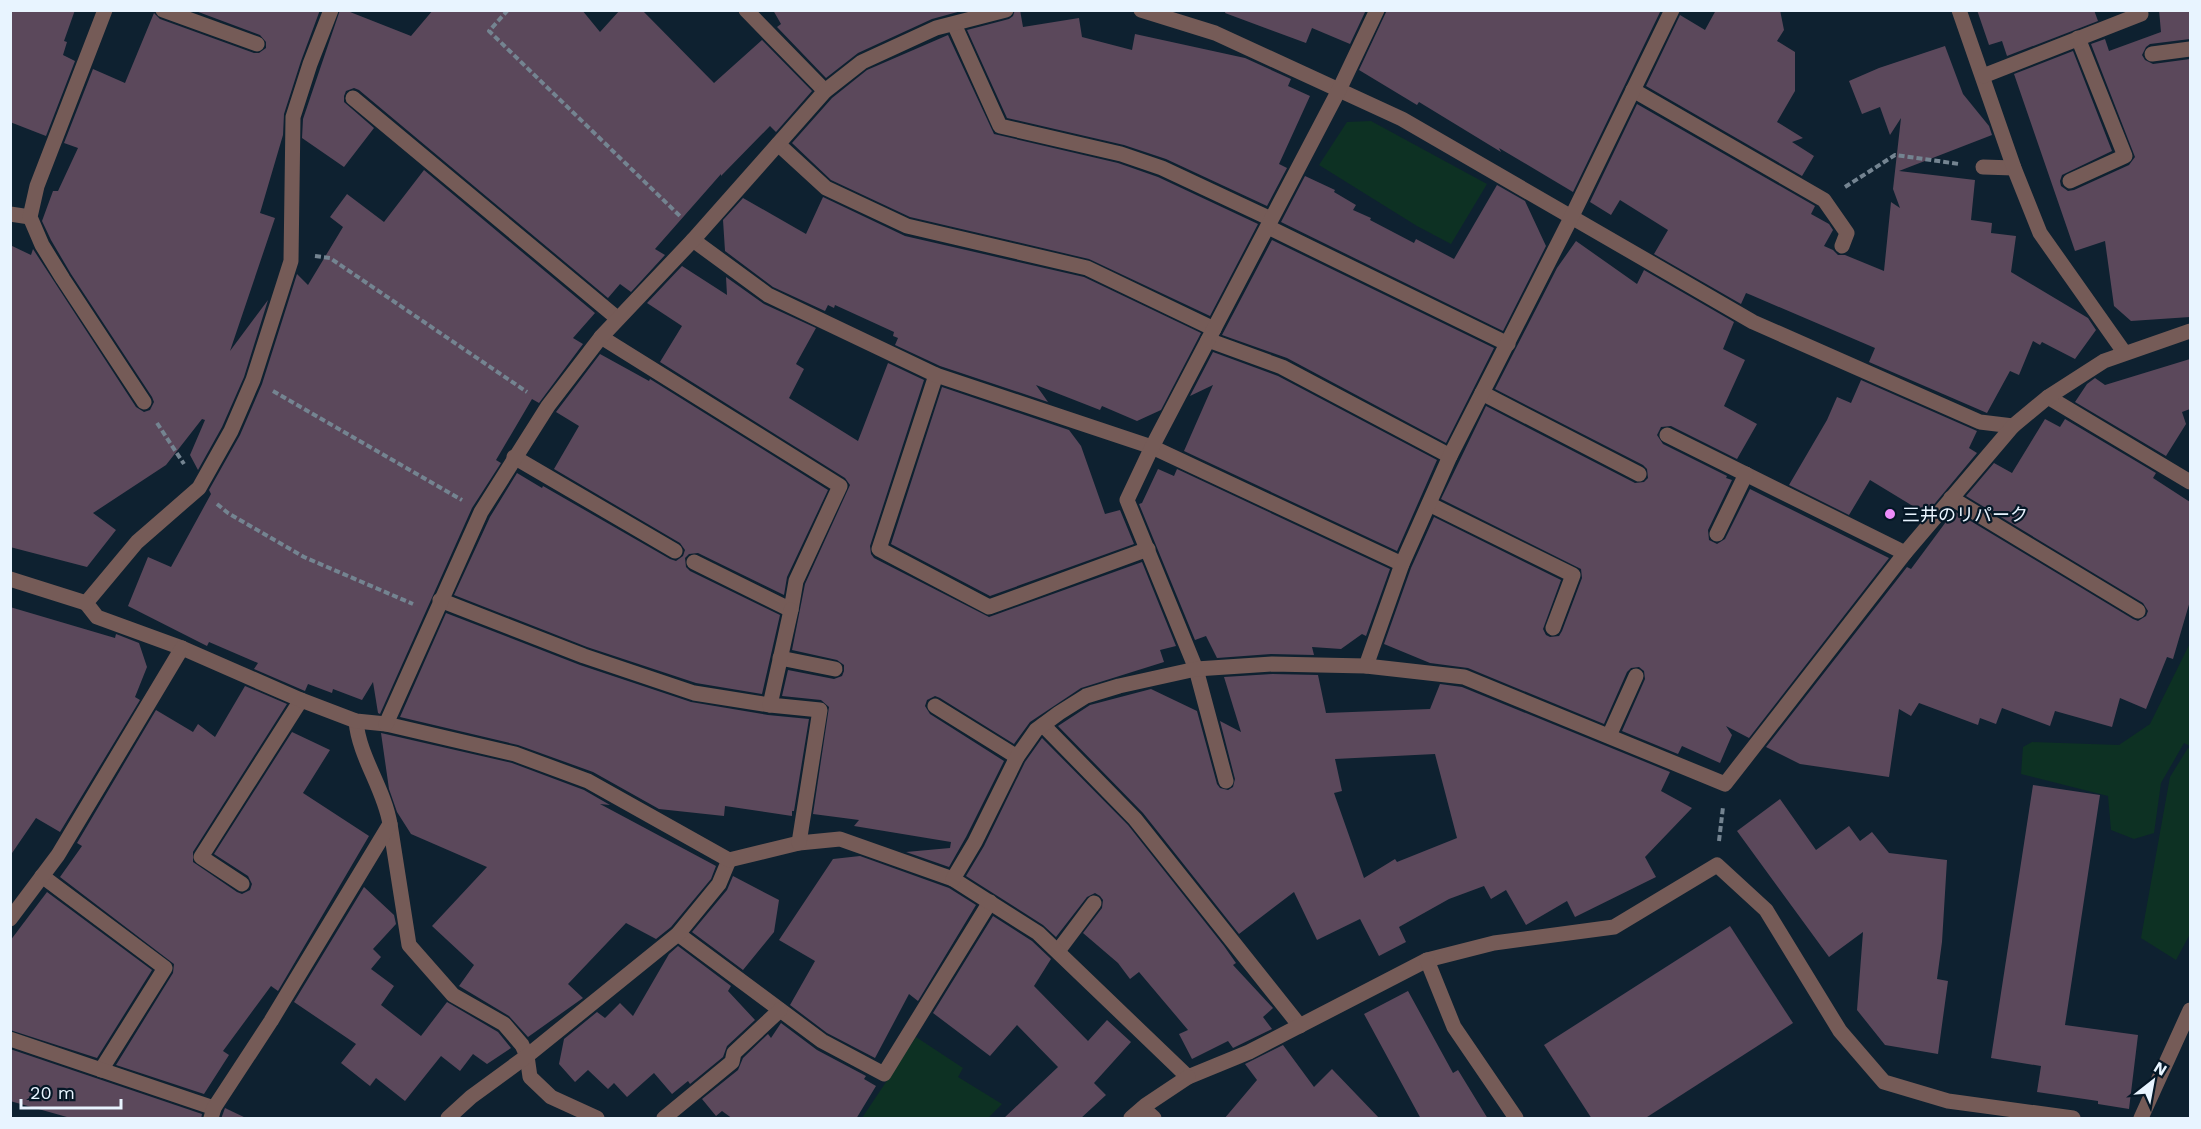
<svg xmlns="http://www.w3.org/2000/svg" width="2201" height="1129" viewBox="0 0 2201 1129" font-family="'Work Sans','Noto Sans JP',sans-serif">
<style>
.green{fill:#0d3123}
.building{fill:#5b485b;fill-rule:evenodd}
.lines{fill:none;stroke-linecap:round;stroke-linejoin:round}
.path{stroke:#748491;stroke-width:4;stroke-dasharray:6 3;stroke-linecap:butt}
.service{stroke:#755b57;stroke-width:15}
.minor{stroke:#755b57;stroke-width:15}
.tertiary{stroke:#755b57;stroke-width:15}
.poi-dot{fill:#ed8cfa;stroke:#051726;stroke-width:2}
.labels{text-anchor:middle;dominant-baseline:central;stroke-width:4.5;stroke-linejoin:round;paint-order:stroke}
.poi-label{font-size:18px;fill:#e8f4ff;stroke:#051726;text-anchor:start}
</style>
<rect width="100%" height="100%" fill="#0e2130"/>
<!-- green -->
<g class="green">
<path d="M1371 121 1487 184 1451 244 1417 226 1319 165 1347 122Z"/>
<path d="M2190 643V746L2184 743 2161 783 2154 833 2134 839 2111 830 2108 796 2021 774 2023 747 2032 742 2119 745 2150 724Z"/>
<path d="M2188 748 2190 749V934L2176 960 2141 938 2170 777Z"/>
<path d="M916 1037 963 1068 958 1077 1002 1104 988 1118H862Z"/>
</g>
<!-- building -->
<g class="building">
<path d="M10 10H75L64 41 67 42 63 55 75 61 46 136 10 122Z"/>
<path d="M193 10H320L301 61 284 114 283 135 260 213 275 218 230 351 268 300 244 377 222 427 198 470 190 455 205 420 202 419 166 465 93 513 116 530 87 567 10 547V245L31 255 33 249 136 407 144 412 150 410 154 402 152 397 71 274 51 240 42 221 53 191H58L78 148 64 143 93 69 125 83 154 13 160 19 254 53H259L266 48V42L260 35Z"/>
<path d="M340 10H345L411 36 433 10H582L600 32 620 10H642L714 83 762 40 812 91 776 132 770 126 721 176V174L655 249 665 255 631 292 620 284 608 298 359 90 354 88 346 91 344 96V102L374 128 344 167 302 138 303 119Z"/>
<path d="M773 10H965L932 19 858 53 826 78 777 27 781 24Z"/>
<path d="M1015 10H1020L1023 27 1079 18 1082 37 1132 50 1135 34 1245 58 1291 79 1288 86 1310 96 1279 164 1287 168 1267 206 1166 159 1124 145 1007 118 967 30 1009 19 1013 16Z"/>
<path d="M1226 10H1366L1350 44 1312 28 1306 43 1225 13Z"/>
<path d="M1387 10H1661L1573 192 1499 148 1501 152 1419 102 1417 105 1359 70Z"/>
<path d="M1716 10H1780L1784 30 1777 41 1795 52V91L1777 122 1803 138 1792 142 1814 156 1802 176 1646 86 1680 15 1705 30Z"/>
<path d="M1977 10H2094L2098 21 2007 56 2002 41 1989 45Z"/>
<path d="M2159 10H2190V39L2150 44 2146 47 2142 55 2145 60 2153 64 2190 59V317L2131 321 2114 306 2105 241 2075 251 2014 74 2073 51 2112 151 2062 175 2060 181 2061 186 2068 191 2074 190 2129 165 2135 157 2091 44 2105 39 2109 51 2161 32Z"/>
<path d="M948 35 994 134 1118 163 1158 177 1258 224 1210 316 1089 259 910 217 831 180 792 143 832 98 867 70Z"/>
<path d="M1945 46 1963 94 1989 126 1992 135 1899 171 1975 180 1971 220 1992 223 1991 233 2016 236 2011 272 2088 318 2096 330 2075 359 2042 342 2040 345 2033 341 2019 375 2010 371 1987 413 1869 362 1875 348 1751 295 1746 293 1741 304 1654 254 1668 230 1620 200 1611 215 1590 202 1637 104 1815 206 1811 214 1829 224 1833 230 1824 246 1833 250 1838 255H1845L1884 271 1891 202 1900 208 1893 189 1901 118 1890 135 1880 107 1862 114 1849 81 1879 68Z"/>
<path d="M424 170 595 313 573 338 583 344 539 403 532 399 496 460 501 463 472 508 380 714 378 713 373 682 362 700 333 689 332 693 308 684 305 691 254 669 258 663 209 642 207 646 128 606 148 557 171 567 211 494 209 490 240 435 262 384 297 274 308 285 343 227 330 217 347 194 384 222Z"/>
<path d="M1305 176 1335 190 1334 192 1356 205 1353 210 1371 218 1370 220 1414 243 1416 239 1454 259 1497 185 1525 201 1546 246 1503 331 1281 222Z"/>
<path d="M823 197 905 236 1084 277 1201 333 1161 410 1137 421 1102 406 1100 410 1036 385 1048 402 940 366 895 345 898 338 893 336 894 332 835 305 834 308 828 305 825 311 773 287 725 251 723 220 743 198 806 234Z"/>
<path d="M1272 240 1494 348 1446 443 1287 358 1222 335Z"/>
<path d="M1576 241 1637 284 1644 270 1734 322 1723 349 1745 360 1724 406 1757 424 1737 459 1671 426 1661 427 1657 435 1663 444 1727 476 1726 478 1732 480 1708 530 1709 540 1717 544 1725 539 1750 489 1889 558 1749 738 1726 726 1732 735 1720 763 1682 746 1678 754 1622 731 1645 679 1644 671 1639 667 1631 668 1627 672 1604 724 1468 668 1430 663 1384 644 1411 568 1434 517 1561 580 1543 629 1546 635 1550 637 1559 636 1562 631 1582 578 1581 569 1441 499 1486 406 1635 483 1644 482 1648 478 1647 469 1643 465 1495 389 1557 268Z"/>
<path d="M682 266 727 295 726 277 764 304 816 328 796 364 804 369 789 398 858 441 888 363 924 380 870 546 871 554 874 558 989 617 1142 562 1176 646 1160 650 1164 662 1081 688 1030 722 1014 744 940 698 935 696 927 700 925 706 930 714 1004 761 966 837 949 867 906 852 950 848 951 842 854 826 859 820 813 814 829 707 821 700 782 696 788 670 834 679 842 676 844 671V665L837 660 792 650 805 584 850 485 845 478 660 362 682 326 647 303Z"/>
<path d="M1213 352 1278 376 1437 460 1397 551 1184 451 1213 385 1190 396Z"/>
<path d="M600 354 649 381 650 379 828 490 787 577 784 595 698 553 689 554 685 558 686 567 690 571 780 615 762 694 696 683 587 647 454 595 490 517 517 473 542 488 543 486 670 559 676 561 683 556 685 550 680 543 554 469 579 426 556 412Z"/>
<path d="M2190 359V409L2182 412 2186 424 2166 456 2075 402 2087 384 2095 378 2105 385Z"/>
<path d="M1861 380 1977 431 1969 448 1977 453 1926 514 1870 480 1849 515 1789 485 1827 420 1837 397 1851 403Z"/>
<path d="M942 387 1069 430 1081 446 1105 514 1120 510 1134 544 990 596 891 544Z"/>
<path d="M2045 419 2060 427 2065 419 2156 473 2153 478 2190 502V601L2173 659 2167 657 2146 709 2120 698 2112 727 2055 711 2050 726 2002 708 1996 724 1980 718 1978 725 1919 703 1911 716 1899 709 1889 777 1800 764 1766 747 1907 567 1911 569 1954 511 2133 619 2138 621 2146 616 2148 611 2143 603 1966 496 1994 463 2012 473Z"/>
<path d="M1158 469 1174 476 1177 469 1390 569 1366 636 1362 634 1341 649 1312 647 1314 655 1271 654 1217 658 1206 636 1195 640 1139 504 1142 503Z"/>
<path d="M10 607 115 638 116 634 139 643 147 667 135 697 140 700 60 832 36 818 10 856Z"/>
<path d="M446 613 580 665 691 702 768 715 809 719 794 811H792V816L725 806 724 816 659 809 593 772 518 745 400 717Z"/>
<path d="M1272 674 1318 675 1326 713 1430 709 1440 684 1462 687 1670 772 1661 791 1692 808 1645 857 1656 877 1575 917 1567 901 1526 925 1506 890 1491 899 1484 886 1449 899 1399 927 1406 942 1379 956 1360 919 1317 940 1294 892 1239 934 1143 813 1058 726 1090 705 1151 689 1197 711 1217 784 1220 788 1228 790 1233 787 1235 779 1220 721 1241 732 1224 677ZM1435 754 1457 838 1397 862 1395 859 1364 878 1334 793 1342 791 1335 759Z"/>
<path d="M245 686 287 704 193 852V862L237 892 242 894 250 890 252 884 248 876 214 854 292 732 330 750 303 793 369 836 278 991 271 986 223 1051 229 1055 204 1094 116 1065 173 973 174 964 60 877 82 846 77 843 156 710 193 732 198 724 215 737Z"/>
<path d="M381 733 512 763 584 790 610 805 600 804 716 866 711 879 671 927 656 939 626 923 568 984 583 998 528 1037 509 1016 459 986 474 965 432 926 487 867 411 834 397 812 389 789Z"/>
<path d="M1042 738 1128 825 1224 946 1236 963 1233 965 1273 1008 1263 1017 1272 1029 1233 1048 1228 1041 1192 1059 1179 1034 1188 1030 1139 972 1130 979 1118 963 1083 933 1102 908 1103 900 1100 896 1095 893 1087 897 1056 937 1043 925 966 876 984 846 1025 762Z"/>
<path d="M2033 785 2100 795 2065 1025 2138 1035 2129 1109 2098 1104V1101L2037 1092 2041 1066 1991 1058Z"/>
<path d="M1780 799 1816 850 1849 826 1860 841 1872 832 1889 853 1947 860 1942 942 1937 979 1948 981 1938 1054 1885 1045 1857 1010 1863 932 1829 957 1737 831Z"/>
<path d="M860 856 949 888 976 905 918 1001 909 994 875 1058 827 1033 790 1005 815 961 779 940 833 859Z"/>
<path d="M733 876 779 900 774 932 743 970 692 932 727 890Z"/>
<path d="M364 887 394 915 396 924 373 949 381 957 371 969 394 986 381 1005 421 1036 447 1002 498 1032 511 1048 487 1064 473 1054 460 1071 441 1056 405 1101 376 1078 370 1086 341 1063 356 1044 294 1002Z"/>
<path d="M47 892 152 970 97 1058 10 1030V941Z"/>
<path d="M993 916 1032 941 1051 959 1034 986 1088 1041 1107 1020 1131 1042 1094 1083 1106 1095 1080 1119H1003L1058 1067 1017 1025 990 1056 933 1013Z"/>
<path d="M1730 926 1793 1023 1644 1119H1592L1544 1045Z"/>
<path d="M678 946 731 986 728 991 755 1020 727 1046 723 1057 690 1084 688 1081 672 1094 654 1073 627 1097 614 1083 608 1089 588 1070 575 1082 559 1064 564 1039 597 1012 605 1018 620 1003 633 1016 669 954Z"/>
<path d="M1408 991 1453 1073 1458 1070 1488 1119H1421L1364 1014Z"/>
<path d="M781 1023 817 1050 866 1076 864 1079 876 1086 856 1119H733L722 1111 716 1116 702 1099 738 1070 743 1058 768 1034 771 1038Z"/>
<path d="M1283 1045 1314 1087 1332 1069 1380 1119H1224L1257 1080 1245 1064Z"/>
<path d="M10 1049 202 1114 201 1119H74L10 1101Z"/>
<path d="M225 1108 248 1119H221Z"/>
</g>
<g class="lines">
<!-- path -->
<g class="path">
<path d="M508 10 489 31 682 218"/>
<path d="M1845 187 1895 155 1959 164"/>
<path d="M315 256 330 258 527 392"/>
<path d="M273 391 462 500"/>
<path d="M157 423 184 464"/>
<path d="M217 504 228 513 304 557 413 604"/>
<path d="M1719 841 1723 807"/>
</g>
<!-- service -->
<g class="service">
<path d="M163 10 257 44"/>
<path d="M954 24 1000 126 1121 154 1162 168 1271 219"/>
<path d="M2152 54 2190 49"/>
<path d="M1633 90 1824 200 1847 233 1842 246"/>
<path d="M778 144 826 188 907 226 1087 268 1214 329"/>
<path d="M1983 167 2014 168"/>
<path d="M2070 181 2125 156 2078 38"/>
<path d="M10 214 30 217"/>
<path d="M1268 227 1508 344"/>
<path d="M601 337 840 486 796 581 791 610 694 562"/>
<path d="M1208 340 1282 367 1450 456"/>
<path d="M936 375 879 549 989 607 1148 549"/>
<path d="M1482 393 1639 474"/>
<path d="M2048 397 2190 482"/>
<path d="M1667 435 1905 553"/>
<path d="M514 457 675 551"/>
<path d="M1951 498 2138 611"/>
<path d="M1429 504 1573 575 1553 628"/>
<path d="M1717 534 1746 474"/>
<path d="M440 600 584 656 694 693 770 705"/>
<path d="M780 658 835 669"/>
<path d="M1196 669 1226 781"/>
<path d="M935 706 1017 757"/>
<path d="M1043 725 1135 819 1300 1026"/>
<path d="M1609 736 1636 676"/>
<path d="M390 824 409 945 453 995 504 1024 522 1045 527 1056 530 1077 551 1097 597 1118"/>
<path d="M42 876 165 968 101 1070"/>
<path d="M242 884 201 857 301 700"/>
<path d="M678 934 822 1041 884 1074 990 902"/>
<path d="M1058 951 1094 903"/>
<path d="M10 1039 214 1108"/>
<path d="M1143 1108 1154 1118"/>
<path d="M211 1118 214 1108 271 1021 390 824C384 788 359 757 356 721"/>
<path d="M448 1118 471 1097 527 1056 678 934 719 884 729 860"/>
<path d="M664 1118 732 1062 734 1053 780 1010"/>
<path d="M2141 1118 2190 1010"/>
</g>
<!-- minor -->
<g class="minor">
<path d="M105 10 37 186 30 217 42 245 63 279 144 402"/>
<path d="M331 10 310 64 293 117 291 261 253 380 231 431 199 488 137 542 86 603 97 617 182 648 301 700 356 721 386 724 515 754 588 781 729 860 799 843 840 839 953 879 1038 933 1188 1077 1249 1052 1427 960 1494 943 1614 927 1717 865 1766 910 1840 1031 1884 1082 1948 1101 2073 1118"/>
<path d="M746 10 825 91"/>
<path d="M1141 10 1215 33 1402 119 1753 322 1980 422 2013 426"/>
<path d="M1959 10 2014 168 2040 233 2124 352"/>
<path d="M1983 76 2141 14 2140 10"/>
<path d="M353 98 617 318"/>
<path d="M693 240 768 295 936 375 1152 447 1402 564"/>
<path d="M791 610 770 705 820 710 799 843"/>
<path d="M1366 666 1402 564 1450 456 1571 218 1672 10"/>
<path d="M1196 669 1127 500 1152 447 1339 90 1377 10"/>
<path d="M386 724 481 512 548 406 601 337 693 240 825 91 862 62 936 28 1006 10"/>
<path d="M953 879 975 842 1017 757 1036 730 1059 713 1086 696 1119 686 1196 669 1272 664 1366 666 1464 677 1725 784 1905 553 2013 426 2048 397 2104 361 2190 331"/>
<path d="M10 919 58 855 182 648"/>
<path d="M1427 960 1454 1027 1516 1118"/>
<path d="M1131 1118 1146 1105 1188 1077"/>
</g>
<!-- tertiary -->
<path class="tertiary" d="M10 579 86 603"/>
</g>
<!-- markers -->
<circle class="poi-dot" cx="1890" cy="514" r="6"/>
<g class="labels">
<!-- poi labels -->
<g class="poi-label">
<text x="1902" y="514">三井のリパーク</text>
</g>
</g>
<!-- border -->
<rect width="2201" height="1129" fill="none" stroke="#e8f4ff" stroke-width="24"/>
<!-- north arrow -->
<g transform="translate(2153 1081) rotate(31)" stroke="#051726" stroke-width="4.5" paint-order="stroke">
<path d="M0-4.5L10 22L0 15L-10 22Z" fill="#e8f4ff"/>
<text y="-9" font-size="16" font-weight="bold" text-anchor="middle" fill="#e8f4ff">N</text>
</g>
<!-- scale -->
<path d="M21 1099v9h100v-9" fill="none" stroke="#e8f4ff" stroke-width="3"/>
<text x="30" y="1099" font-size="18" fill="#e8f4ff" stroke="#051726" stroke-width="4.5" paint-order="stroke">20 m</text>
</svg>
